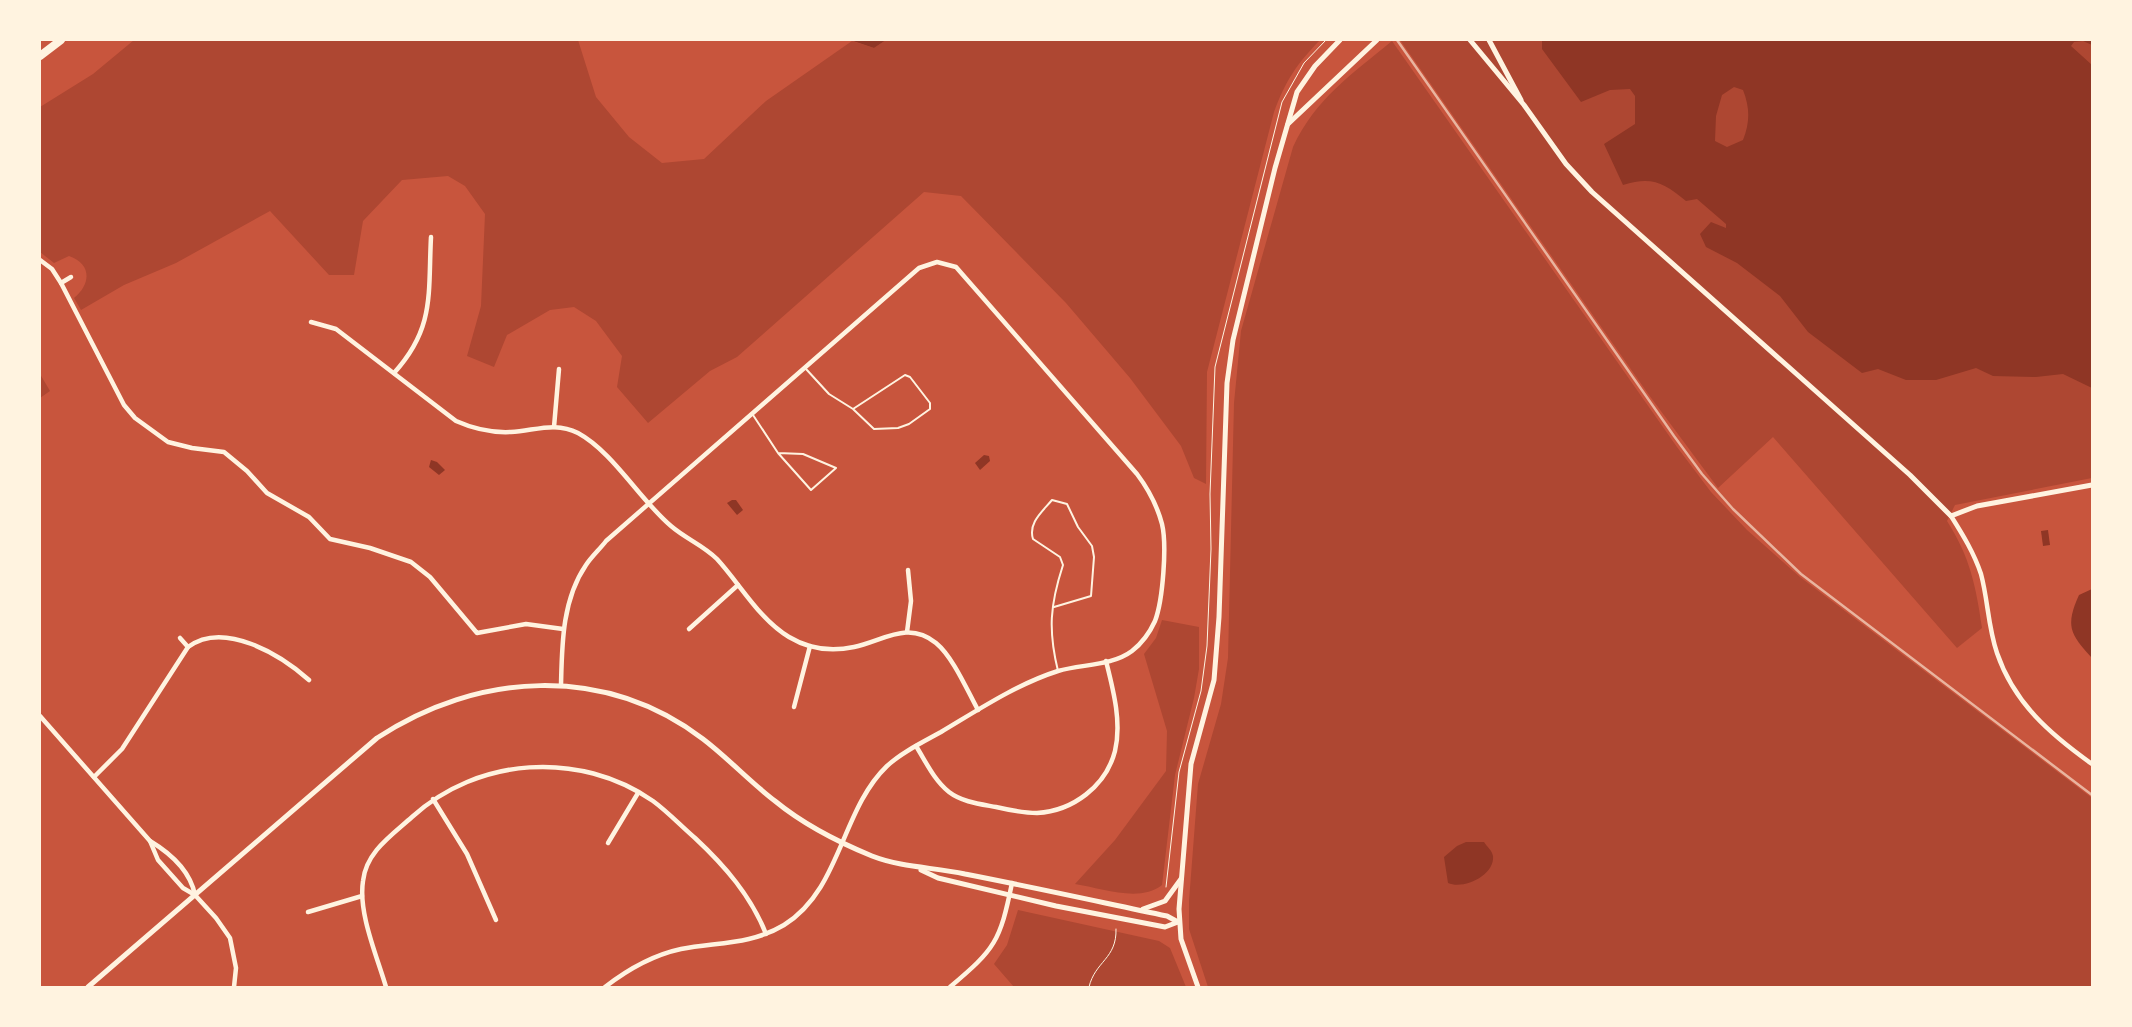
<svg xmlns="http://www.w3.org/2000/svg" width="2132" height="1027" viewBox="0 0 2132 1027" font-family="'Open Sans',sans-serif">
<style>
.green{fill:#ae4732}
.water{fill:#8f3625;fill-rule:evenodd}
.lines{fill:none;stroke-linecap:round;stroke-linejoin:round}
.path{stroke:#fff3e0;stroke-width:1}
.service{stroke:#fff3e0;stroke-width:2}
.minor{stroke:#fff3e0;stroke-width:4.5}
.tertiary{stroke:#fff3e0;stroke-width:5}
.motorway{stroke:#fff3e0;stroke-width:8}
.rail{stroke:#e9b49f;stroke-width:2.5}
</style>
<rect width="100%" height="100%" fill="#c8553d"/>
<!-- green -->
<g class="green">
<path d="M134 40H578L596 97 629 137 662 163 704 159 766 101 852 41 874 48 886 40H1320C1296 65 1286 80 1274 112L1207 372 1206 484 1194 478 1181 446 1130 378 1066 303 961 196 924 192 737 357 710 371 648 423 617 387 622 356 596 321 574 307 550 310 507 335 494 367 467 356 481 306 485 214 465 186 448 176 402 180 363 221 354 275H329L270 211 176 263 124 285 81 310 74 298C91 284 92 264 69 256L54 263 40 252V107L93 74Z"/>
<path d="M1400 40H2092V478L1955 505 1947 521C1970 557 1976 586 1982 628L1957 648 1773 437 1718 488 1649 395Z"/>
<path d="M1392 41 1677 447 1711 492 1747 530 1800 577 2092 798V987H1208L1189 929V901L1198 784 1221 704 1228 658 1234 403 1241 331 1293 147C1316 98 1351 75 1392 41Z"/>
<path d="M40 374 50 391 40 398Z"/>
<path d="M1162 620 1199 627V669L1194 698 1175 775 1162 885C1140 903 1101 888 1075 884L1115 840 1166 771 1167 731 1144 654 1156 638Z"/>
<path d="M1018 910 1159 941 1170 948 1186 987H1014L994 964 1007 945Z"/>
</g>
<!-- water -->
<g class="water">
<path d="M850 40H886L874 48Z"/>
<path d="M1542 40H2092V45L2083 41 2074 42 2071 46 2092 65V388L2063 374 2036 377 1993 376 1976 368 1936 380H1906L1878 369 1862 373 1808 332 1780 296 1737 263 1706 247 1700 234 1711 222 1726 228V224L1697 199 1686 201C1664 183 1652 176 1623 185L1604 144 1635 124V96L1630 89 1610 90 1581 102 1542 49ZM1734 87 1743 90C1750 108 1750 122 1743 140L1727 147 1715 141 1716 116 1722 95Z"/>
<path d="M984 455 989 456 990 461 980 470 975 463Z"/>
<path d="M431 460 437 462 445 470 439 475 429 467Z"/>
<path d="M732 500H736L743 510 737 515 727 503Z"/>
<path d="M2048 530 2050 545 2043 546 2041 531Z"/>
<path d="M2092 589V658C2070 634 2065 626 2079 595Z"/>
<path d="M1466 842H1484C1487 847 1492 850 1493 856 1495 875 1464 890 1448 883L1444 857 1457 846Z"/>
</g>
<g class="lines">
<!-- path -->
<g class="path">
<path d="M1166 887 1179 772 1201 691 1207 646 1211 549 1210 494 1215 367 1282 102 1304 63 1326 40"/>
<path d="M1089 987C1095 961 1117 959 1116 929"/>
</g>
<!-- service -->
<g class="service">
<path d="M806 369 829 394 853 409 874 429 898 428 909 424 930 409V403L910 377 905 375 853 409"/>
<path d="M753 415 778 453 811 490 836 468 803 454 778 453"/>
<path d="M1054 607 1091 596 1094 557 1092 546 1078 527 1067 504 1052 500C1042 512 1028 523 1033 539L1060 557 1063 565C1050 605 1048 630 1058 671"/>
</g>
<!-- minor -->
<g class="minor">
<path d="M40 260 52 269 61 283 124 405 135 418 168 442 192 448 224 452 247 471 267 493 309 517 330 539 370 548 411 562 430 577 477 633 526 624 563 629"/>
<path d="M61 283 71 277"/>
<path d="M311 322 336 329 456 421C474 429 491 433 511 432 534 431 555 421 578 433 613 452 640 500 671 526 686 539 703 545 717 559 740 584 759 619 789 637 809 649 831 652 854 647 883 641 908 620 936 643 953 657 967 690 978 710"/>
<path d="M394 373C435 328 428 294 431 237"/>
<path d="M554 427 559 369"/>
<path d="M1951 516C1963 535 1974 553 1981 574 1988 600 1988 627 1997 653 2014 703 2050 734 2092 764"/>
<path d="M689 629 738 585"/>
<path d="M907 632 911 601 908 570"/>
<path d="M180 638 188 647"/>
<path d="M561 685C562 645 562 600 586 565 592 556 600 549 606 541L919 268 937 262 956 267 1137 474C1149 490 1157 505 1162 524 1167 545 1163 600 1155 621 1150 632 1141 644 1132 651 1112 666 1082 664 1058 671 1017 684 978 710 941 732 923 742 902 752 887 766 841 810 841 890 784 925 751 945 717 942 681 949 653 955 627 970 605 987"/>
<path d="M794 707 810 646"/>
<path d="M40 716 150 841C170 853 190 870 195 895"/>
<path d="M916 746C926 762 934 780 949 792 962 802 980 804 996 807 1009 810 1023 813 1037 813 1073 811 1106 786 1115 751 1122 722 1113 689 1106 661"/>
<path d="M94 777 122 749 188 647C224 620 281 655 309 680"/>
<path d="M433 799 467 854 496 920"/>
<path d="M150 841 158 860 183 888 195 895 216 918 230 938 236 968 234 987"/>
<path d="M608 843 638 793"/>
<path d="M308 912 362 896"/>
<path d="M386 987C377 956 358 913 363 881 366 852 392 835 412 817 478 757 579 750 653 801 668 812 681 826 695 838 725 866 751 896 766 934"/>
<path d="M950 987C995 949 1000 942 1012 883"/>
</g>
<!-- tertiary -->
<g class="tertiary">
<path d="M1470 40 1524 105 1566 164 1592 192 1910 475 1951 516 1977 506 2092 485"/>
<path d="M1489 40 1521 100"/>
<path d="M1288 124 1377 40"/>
<path d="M921 870 938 878 1056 906 1165 927 1178 922"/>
<path d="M1143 909 1165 901 1181 879"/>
<path d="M88 987 377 738C477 672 604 664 703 739 728 758 750 782 775 801 803 824 838 842 872 856 903 868 933 867 965 874 1032 887 1100 902 1167 916L1178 922"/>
<path d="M1198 987 1181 939 1179 909 1191 764 1214 680 1219 617 1227 383 1233 340 1275 168 1297 92 1315 66 1340 40"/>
</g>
<!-- motorway -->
<path class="motorway" d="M40 56 61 40"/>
<!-- rail -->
<path class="rail" d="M1397 40 1674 436 1702 474 1733 509 1801 574 2092 795"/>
</g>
<!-- border -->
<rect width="2132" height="1027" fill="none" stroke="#fff3e0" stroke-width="82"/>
</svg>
